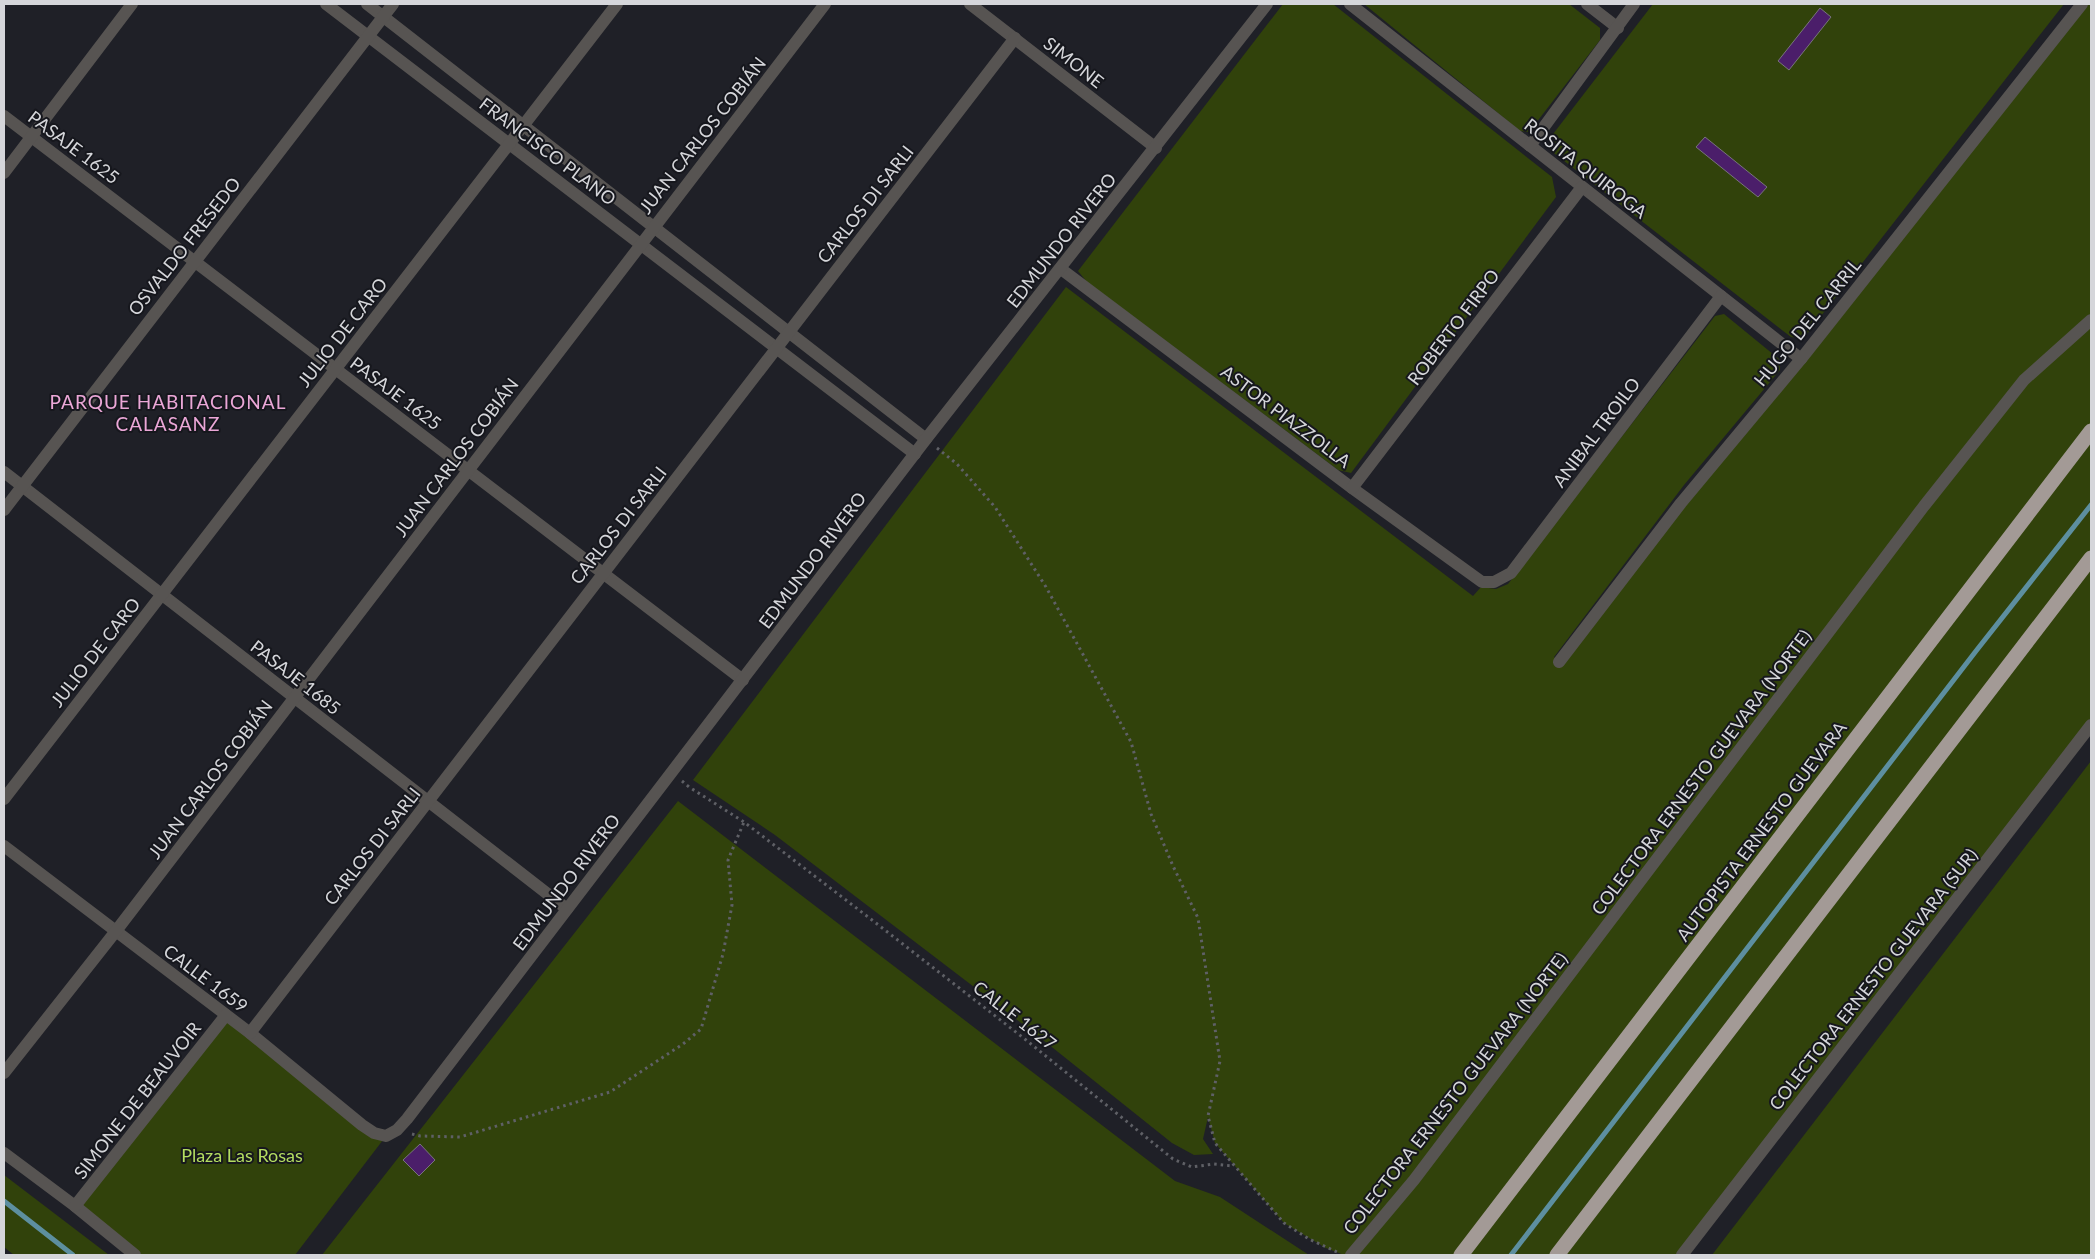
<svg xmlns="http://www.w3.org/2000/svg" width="2095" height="1259" viewBox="0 0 2095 1259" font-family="Lato,sans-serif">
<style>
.green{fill:#31420b}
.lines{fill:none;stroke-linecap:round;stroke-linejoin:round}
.stream{stroke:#5d8fa0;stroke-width:5}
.building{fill:#4b1e6a;stroke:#78747c}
.path{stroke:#5f6066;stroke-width:3;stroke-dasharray:2.5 4;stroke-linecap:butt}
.street{stroke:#575452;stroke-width:12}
.highway{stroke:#a39a96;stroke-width:15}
.labels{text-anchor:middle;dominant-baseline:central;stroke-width:4;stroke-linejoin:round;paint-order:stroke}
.street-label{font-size:18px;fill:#d5d6da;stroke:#16171d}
.park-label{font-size:18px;fill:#b4dd61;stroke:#16171d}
.neighbourhood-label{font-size:19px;letter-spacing:1px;fill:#eba7d7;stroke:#16171d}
</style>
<rect width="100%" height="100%" fill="#1f2027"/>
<!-- green -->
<g class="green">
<path d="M1283 4H1333L1552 177 1556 197 1351 473 1338 470 1087 282 1078 271Z"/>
<path d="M1364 4H1569L1600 28V40L1529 132 1520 131Z"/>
<path d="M1653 4H2064L1803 339 1791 337 1550 150V138Z"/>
<path d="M2082 4H2091V725L1682 1255H1344L1326 1248 1284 1223 1215 1143 1208 1117 1203 1139 1213 1154 1194 1155 1172 1143 1033 1032 775 835 693 780 1066 287 1473 596 1481 587 1496 589 1508 584 1715 316 1724 314 1779 359 1780 370 1684 485 1554 657 1559 662Z"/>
<path d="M2091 761V1255H1712Z"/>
<path d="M678 801 1175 1181 1220 1197 1309 1255H322Z"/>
<path d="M226 1015 386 1136 295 1255H135L75 1206Z"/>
<path d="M4 1175 109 1255H14L4 1247Z"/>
</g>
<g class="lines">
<!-- stream -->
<g class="stream">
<path d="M4 1201 73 1255"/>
<path d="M1511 1255 1976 651 2091 505"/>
</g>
</g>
<!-- building -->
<g class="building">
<path d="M1820 8 1831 17 1789 70 1778 61Z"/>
<path d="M1705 137 1767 187 1758 197 1696 147Z"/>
<path d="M420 1144 435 1160 419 1176 403 1160Z"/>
</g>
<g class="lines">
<!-- path -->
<g class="path">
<path d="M937 448 957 464 995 507 1046 587 1131 742 1151 814 1173 866 1198 918 1220 1061 1208 1116 1215 1143 1284 1223 1309 1239 1339 1253"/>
<path d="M682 781 689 787 744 822 872 920 1026 1040 1173 1159 1192 1167 1214 1164 1233 1166"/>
<path d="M412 1134 420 1136 460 1137 610 1092 683 1044 701 1029 723 954 732 905 728 860 744 822"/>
</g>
<!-- street -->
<g class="street">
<path d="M326 4 915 454"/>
<path d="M367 4 926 439"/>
<path d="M970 4 1156 148"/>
<path d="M1350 4 1801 359"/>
<path d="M1587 4 1618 28"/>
<path d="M4 116 743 680"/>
<path d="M1530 146 1634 4"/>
<path d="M4 173 132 4"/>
<path d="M1061 269 1352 488 1482 582H1494L1511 573 1721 296"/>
<path d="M4 472 567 909"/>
<path d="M1352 488 1582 187"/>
<path d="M4 510 393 4"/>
<path d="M1559 662 1681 503 1801 359 2082 4"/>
<path d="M4 799 617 4"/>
<path d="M4 846 250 1033 362 1125 374 1133 386 1136 397 1130 407 1119 926 439 1267 4"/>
<path d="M250 1033 1015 38"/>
<path d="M4 1073 116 931 825 4"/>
<path d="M4 1153 75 1206 135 1255"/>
<path d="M75 1206 226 1015"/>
<path d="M1351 1255 1414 1180 1924 506 2024 380 2091 320"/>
<path d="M1682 1255 2091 725"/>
</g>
<!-- highway -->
<g class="highway">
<path d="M1461 1255 2091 431"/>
<path d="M1557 1255 2091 558"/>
</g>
</g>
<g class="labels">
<!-- street labels -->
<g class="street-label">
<text transform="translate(1074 62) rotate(38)">SIMONE</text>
<text transform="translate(702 135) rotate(-52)">JUAN CARLOS COBIÁN</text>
<text transform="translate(74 147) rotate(37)">PASAJE 1625</text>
<text transform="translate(548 151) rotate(37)">FRANCISCO PLANO</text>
<text transform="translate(1586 168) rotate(38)">ROSITA QUIROGA</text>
<text transform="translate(865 204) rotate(-52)">CARLOS DI SARLI</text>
<text transform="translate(1061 240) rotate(-52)">EDMUNDO RIVERO</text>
<text transform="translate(184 246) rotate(-52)">OSVALDO FRESEDO</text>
<text transform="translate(1807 322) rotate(-51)">HUGO DEL CARRIL</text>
<text transform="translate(1453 327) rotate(-53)">ROBERTO FIRPO</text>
<text transform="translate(342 332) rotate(-52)">JULIO DE CARO</text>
<text transform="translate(396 393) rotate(37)">PASAJE 1625</text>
<text transform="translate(1286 416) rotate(37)">ASTOR PIAZZOLLA</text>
<text transform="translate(1596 432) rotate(-53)">ANIBAL TROILO</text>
<text transform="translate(456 457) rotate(-53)">JUAN CARLOS COBIÁN</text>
<text transform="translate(618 525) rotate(-52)">CARLOS DI SARLI</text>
<text transform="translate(812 560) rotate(-53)">EDMUNDO RIVERO</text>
<text transform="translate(95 652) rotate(-52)">JULIO DE CARO</text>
<text transform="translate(296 677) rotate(38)">PASAJE 1685</text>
<text transform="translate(1701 772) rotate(-53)">COLECTORA ERNESTO GUEVARA (NORTE)</text>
<text transform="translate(210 779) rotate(-53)">JUAN CARLOS COBIÁN</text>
<text transform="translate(1761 831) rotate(-53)">AUTOPISTA ERNESTO GUEVARA</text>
<text transform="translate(372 846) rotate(-52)">CARLOS DI SARLI</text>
<text transform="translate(566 882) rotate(-53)">EDMUNDO RIVERO</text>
<text transform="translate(206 978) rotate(37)">CALLE 1659</text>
<text transform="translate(1873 979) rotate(-52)">COLECTORA ERNESTO GUEVARA (SUR)</text>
<text transform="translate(1015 1015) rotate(38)">CALLE 1627</text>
<text transform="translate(1455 1093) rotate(-52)">COLECTORA ERNESTO GUEVARA (NORTE)</text>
<text transform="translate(137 1100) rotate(-52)">SIMONE DE BEAUVOIR</text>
</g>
<!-- park labels -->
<g class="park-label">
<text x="242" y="1155">Plaza Las Rosas</text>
</g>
<!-- neighbourhood labels -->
<g class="neighbourhood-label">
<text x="168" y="401">PARQUE HABITACIONAL<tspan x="168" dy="22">CALASANZ</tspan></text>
</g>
</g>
<!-- border -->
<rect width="2095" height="1259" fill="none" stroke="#d5d6da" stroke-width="10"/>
</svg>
